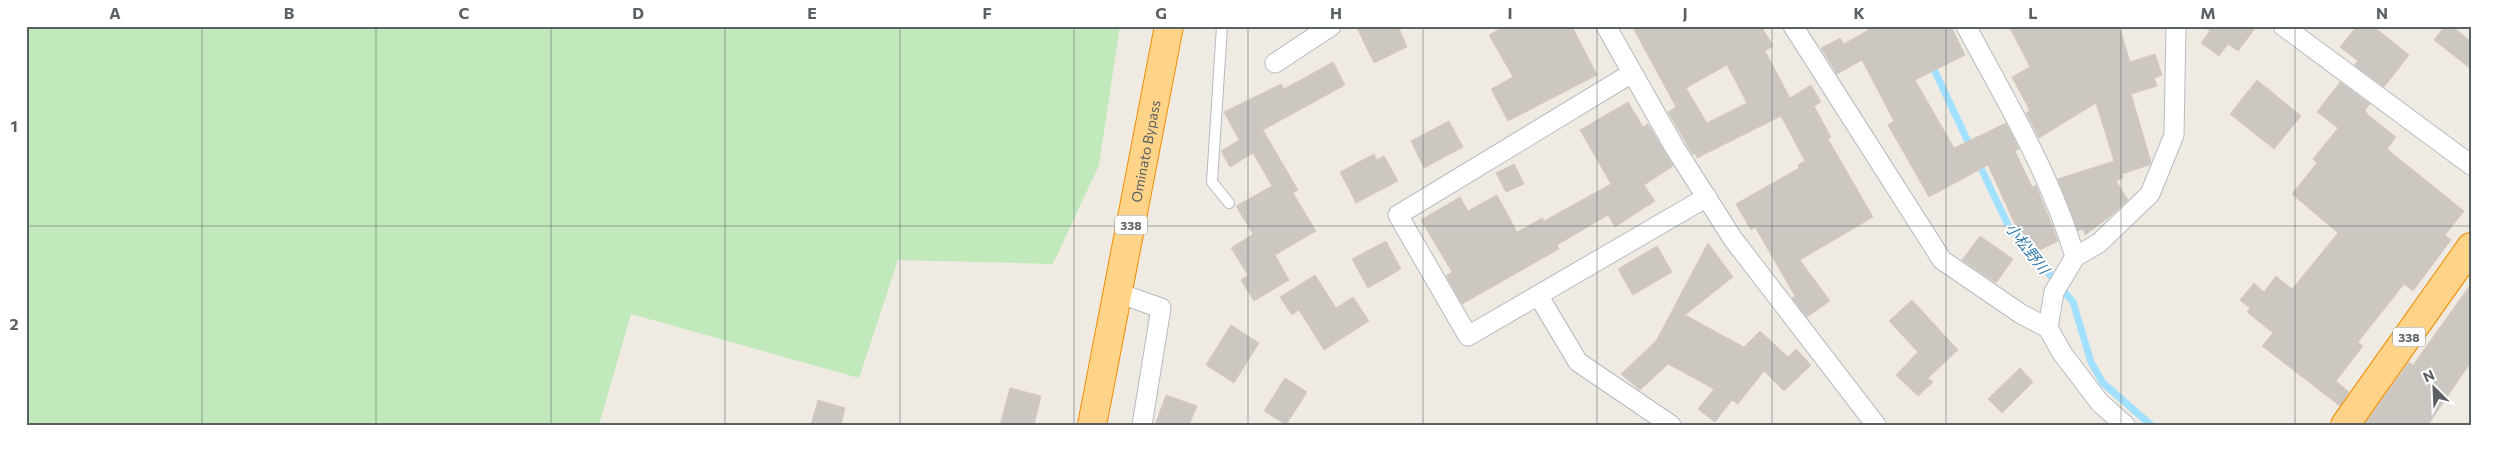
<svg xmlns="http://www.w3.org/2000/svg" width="2497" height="451" viewBox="0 0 2497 451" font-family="Commissioner,'Noto Sans JP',sans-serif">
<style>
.green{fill:#c1e9bc}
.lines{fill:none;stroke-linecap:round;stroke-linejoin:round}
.stream{stroke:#a2e0ff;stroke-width:7}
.building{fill:#ccc7c1;stroke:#d4cbc0;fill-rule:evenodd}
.lane-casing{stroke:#b7bbc0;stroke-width:12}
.street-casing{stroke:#b7bbc0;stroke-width:21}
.highway-casing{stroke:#f18b00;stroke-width:30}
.lane{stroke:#fff;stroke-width:10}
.street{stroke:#fff;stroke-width:19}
.highway{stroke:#ffd489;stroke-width:28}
.grid{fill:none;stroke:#5a6064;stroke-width:1;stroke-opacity:0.55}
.labels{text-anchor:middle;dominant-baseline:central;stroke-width:4;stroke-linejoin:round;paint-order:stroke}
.shield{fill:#fff;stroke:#8c9092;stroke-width:1}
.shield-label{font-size:12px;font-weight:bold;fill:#5a6064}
.street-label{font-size:14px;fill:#5a6064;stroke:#fff}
.water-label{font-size:15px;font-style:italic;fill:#3177a7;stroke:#fff}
.neatline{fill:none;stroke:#5a6064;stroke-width:2}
.grid-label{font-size:16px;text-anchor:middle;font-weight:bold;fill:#5a6064}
</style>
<rect width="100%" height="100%" fill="#efebe2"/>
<!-- green -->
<path class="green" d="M26 26H1120L1099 165 1053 264 898 260 859 378 631 314 599 425H26Z"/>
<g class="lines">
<!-- stream -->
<g class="stream">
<path d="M1931 63 1971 148"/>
<path d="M1978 162 2009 227 2073 302 2091 362 2103 383 2151 425"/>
</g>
</g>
<!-- building -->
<g class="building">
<path d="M1356 26H1398L1407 47 1374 63Z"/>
<path d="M1505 26H1572L1597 75 1508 121 1491 89 1513 77 1489 35Z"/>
<path d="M1632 26H1761L1773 46 1765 51 1790 98 1811 85 1821 102 1814 106 1831 137 1828 139 1873 217 1800 260 1830 301 1807 317 1792 298 1795 296 1755 227 1751 230 1736 204 1799 168 1798 165 1805 161 1781 116 1697 158 1695 153 1693 155 1668 112 1676 107ZM1727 65 1747 103 1707 123 1686 88Z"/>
<path d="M1875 26H1951L1965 55 1915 80 1954 148 2006 123 2019 149 2015 151 2032 187 2036 185 2058 241 2036 252 2029 237 2024 244 1988 165 1929 197 1888 125 1894 121 1862 60 1837 74 1821 48 1840 38 1844 44Z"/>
<path d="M2009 26H2119L2130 62 2155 54 2162 75 2154 78 2157 86 2131 94 2151 162 2149 165 2122 174 2123 178 2116 181 2128 200 2108 218 2085 235 2083 229 2078 231 2058 179 2114 161 2096 103 2039 138 2026 113 2030 111 2012 77 2030 67Z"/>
<path d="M2203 26H2257L2238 51 2228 44 2219 56 2201 43 2210 31Z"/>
<path d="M2357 26H2373L2409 55 2384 87 2354 65 2358 61 2340 47Z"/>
<path d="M2445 26H2452L2471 42V69L2434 40Z"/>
<path d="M1333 62 1345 85 1263 130 1298 190 1293 193 1316 231 1275 255 1289 280 1254 301 1241 280 1248 275 1231 248 1253 234 1236 206 1272 186 1253 153 1230 167 1221 151 1239 140 1224 112 1281 84 1284 89Z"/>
<path d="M2257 80 2301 116 2274 149 2230 114Z"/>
<path d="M2340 82 2370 104 2365 110 2368 115 2396 137 2387 149 2464 211 2445 235 2451 240 2413 291 2404 284 2358 342 2363 346 2336 381 2349 392 2340 406 2262 346 2273 333 2247 312 2250 308 2240 300 2254 283 2264 292 2276 276 2292 289 2338 233 2292 194 2317 163 2313 159 2338 128 2317 112Z"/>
<path d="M1628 102 1643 127 1648 124 1673 166 1644 185 1655 201 1615 227 1608 215 1557 245 1559 249 1462 304 1446 276 1452 272 1421 220 1460 197 1468 211 1497 195 1517 232 1542 218 1544 221 1611 184 1580 130Z"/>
<path d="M1449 121 1463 147 1424 168 1411 141Z"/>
<path d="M1374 154 1377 160 1384 156 1398 181 1356 203 1340 172Z"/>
<path d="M1514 164 1524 184 1506 192 1496 173Z"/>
<path d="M1980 236 2013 259 1996 283 1962 260Z"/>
<path d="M1386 241 1401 269 1368 288 1352 259Z"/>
<path d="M1708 243 1733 277 1685 315 1744 347 1760 331 1788 357 1796 349 1811 365 1784 391 1764 371 1738 404 1732 400 1715 422 1698 409 1714 389 1668 364 1640 390 1621 374 1656 341Z"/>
<path d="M1657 246 1672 272 1633 295 1618 269Z"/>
<path d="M1315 275 1336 308 1353 297 1369 321 1324 350 1299 310 1292 315 1280 297Z"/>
<path d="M2471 284V362L2428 425H2364L2409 362 2413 365Z"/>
<path d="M1912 300 1958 350 1928 378 1933 382 1918 396 1896 375 1918 352 1889 321Z"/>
<path d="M1231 325 1259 343 1234 383 1206 365Z"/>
<path d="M2020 368 2033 382 2002 413 1988 399Z"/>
<path d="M1285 378 1307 392 1286 425 1264 411Z"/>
<path d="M1010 388 1041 396 1034 425H1000Z"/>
<path d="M1166 395 1197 406 1189 425H1155Z"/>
<path d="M818 400 845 408 841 425H811Z"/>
</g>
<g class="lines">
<defs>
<path id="lane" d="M1222 26 1212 182 1229 203"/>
<g id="street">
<path d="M1606 26 1675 148 1733 239 1876 425"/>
<path d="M1793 26 1942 260 2021 314 2048 328 2062 353 2100 403 2125 425"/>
<path d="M1966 26C2006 101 2051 175 2075 257L2054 292 2048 328"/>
<path d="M2283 26 2471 165"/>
<path d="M1275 63 1331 26"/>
<path d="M1632 73 1398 215 1468 336 1707 197"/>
<path d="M2075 257 2099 243 2150 194 2174 135 2176 26"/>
<path d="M1118 293 1161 308 1142 425"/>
<path d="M1538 295 1578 362 1671 425"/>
</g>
<g id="highway">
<path id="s1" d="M1092 425 1169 26"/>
<path d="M2345 425 2471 247"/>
</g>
</defs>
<!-- lane casing -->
<use href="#lane" class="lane-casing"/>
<!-- street casing -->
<use href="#street" class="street-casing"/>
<!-- highway casing -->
<use href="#highway" class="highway-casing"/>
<!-- lane -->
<use href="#lane" class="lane"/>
<!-- street -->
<use href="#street" class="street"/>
<!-- highway -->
<use href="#highway" class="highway"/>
</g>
<!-- grid -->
<path class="grid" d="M202 26V425M376 26V425M551 26V425M725 26V425M900 26V425M1074 26V425M1248 26V425M1423 26V425M1597 26V425M1772 26V425M1946 26V425M2121 26V425M2295 26V425M26 226H2471"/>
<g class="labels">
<!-- shield labels -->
<g class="shield">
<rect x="1115" y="215.5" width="32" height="19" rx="4"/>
<rect x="2393" y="327.5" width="32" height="19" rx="4"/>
</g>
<g class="shield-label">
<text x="1131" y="225">338</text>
<text x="2409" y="337">338</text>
</g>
<!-- street labels -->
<g class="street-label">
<text stroke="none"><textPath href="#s1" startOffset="279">Ominato Bypass</textPath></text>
</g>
<!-- water labels -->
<g class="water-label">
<text transform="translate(2028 248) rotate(52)">小松野川</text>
</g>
</g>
<!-- border -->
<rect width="2497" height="451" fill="none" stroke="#ffffff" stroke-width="55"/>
<!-- north arrow -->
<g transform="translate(2434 388) rotate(336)" stroke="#ffffff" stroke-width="4" paint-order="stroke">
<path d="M0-4L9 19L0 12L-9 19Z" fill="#5a6064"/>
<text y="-8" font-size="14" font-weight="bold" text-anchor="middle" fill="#5a6064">N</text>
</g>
<rect x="28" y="28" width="2442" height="396" class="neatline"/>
<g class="grid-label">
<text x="115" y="19">A</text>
<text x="289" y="19">B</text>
<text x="464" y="19">C</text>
<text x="638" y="19">D</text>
<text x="812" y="19">E</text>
<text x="987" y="19">F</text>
<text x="1161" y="19">G</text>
<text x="1336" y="19">H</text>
<text x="1510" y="19">I</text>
<text x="1685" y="19">J</text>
<text x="1859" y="19">K</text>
<text x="2033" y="19">L</text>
<text x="2208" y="19">M</text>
<text x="2382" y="19">N</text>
<text x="14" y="132">1</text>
<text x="14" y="330">2</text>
</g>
</svg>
